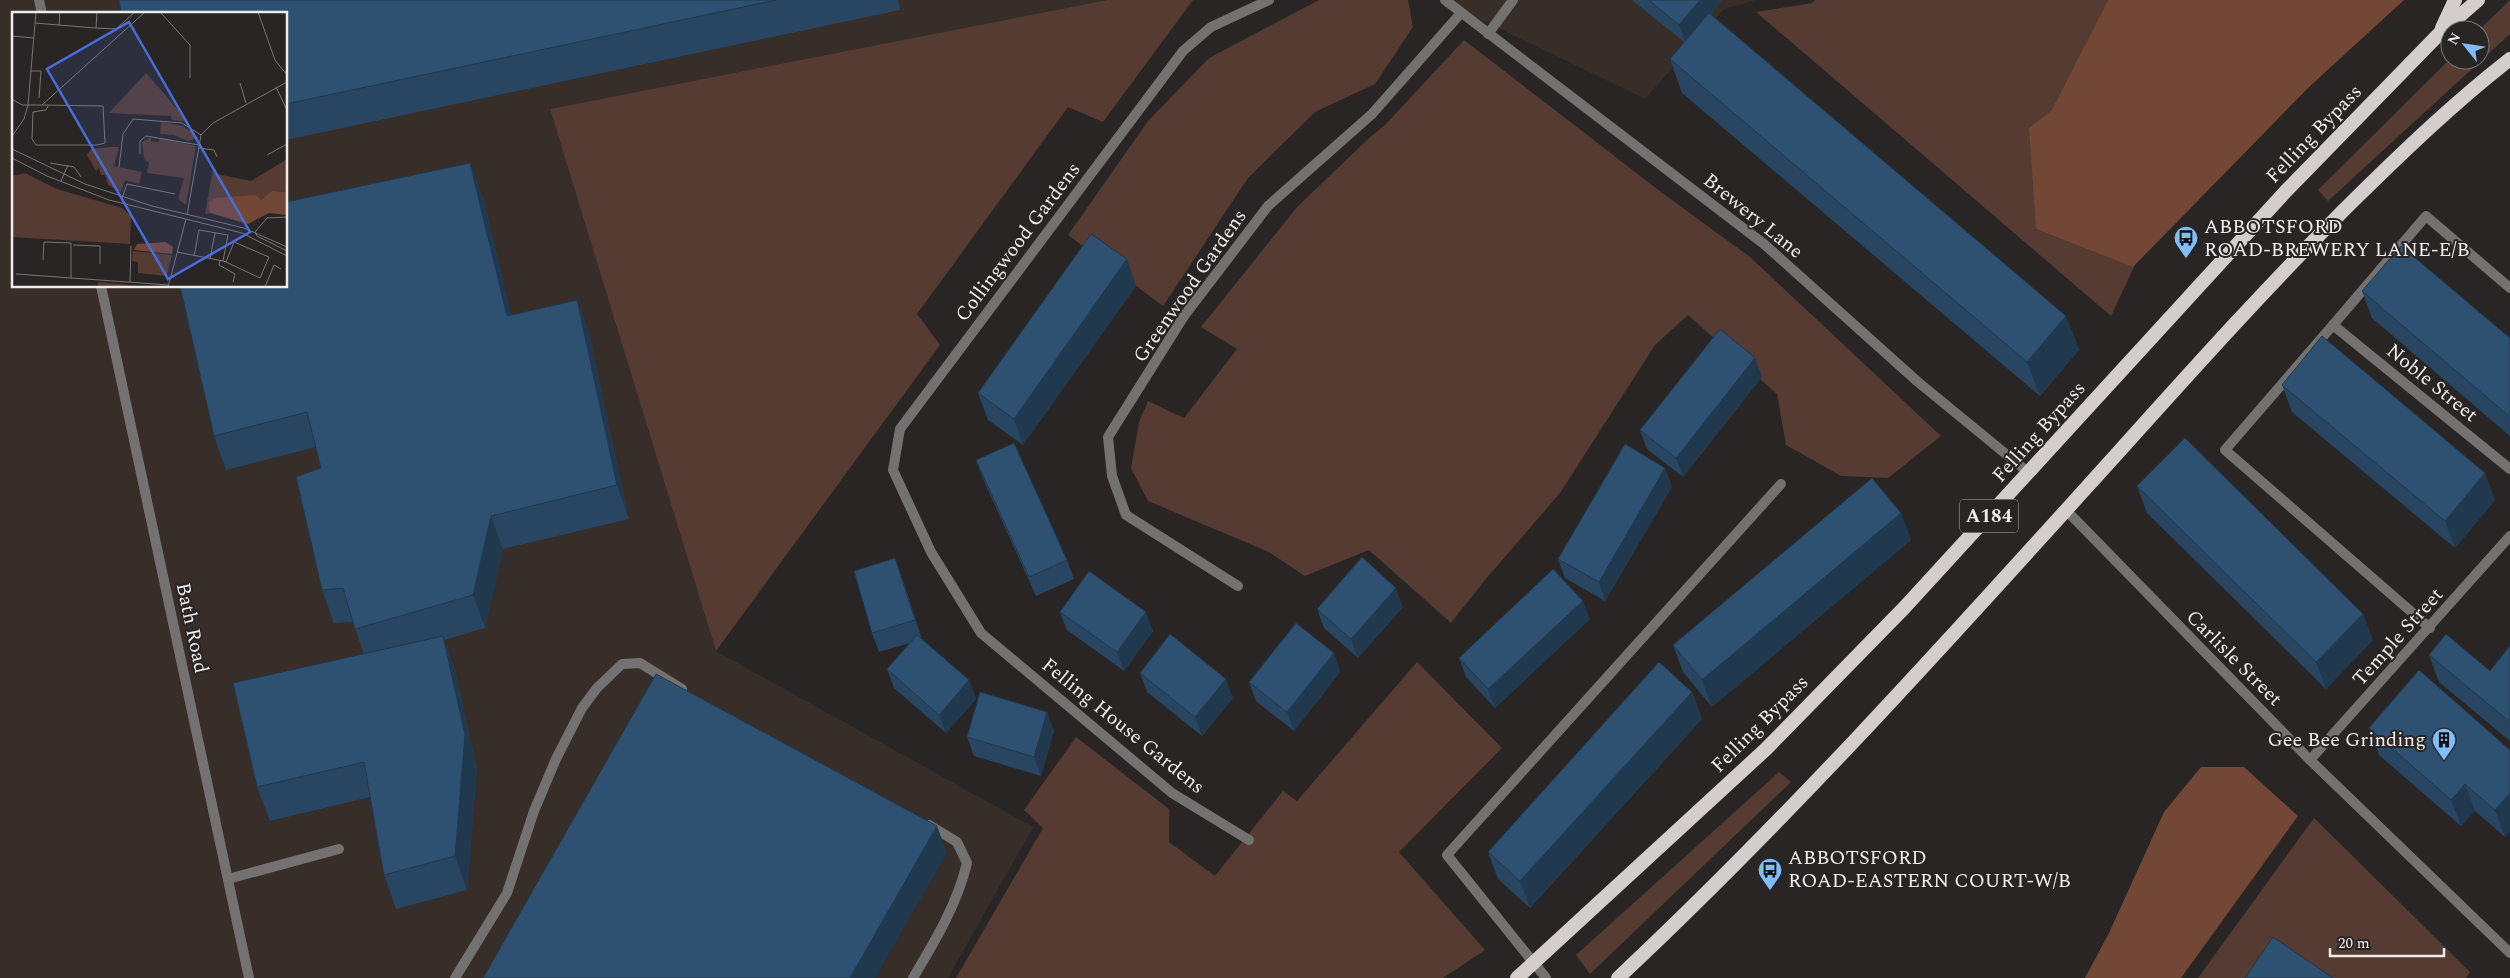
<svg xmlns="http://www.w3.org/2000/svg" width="2510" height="978" viewBox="0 0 2510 978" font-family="Spectral,serif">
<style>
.built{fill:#372d29;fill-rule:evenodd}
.green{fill:#553b31}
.forest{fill:#734735}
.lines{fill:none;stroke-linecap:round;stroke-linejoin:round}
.service{stroke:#747271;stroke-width:10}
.minor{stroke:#747271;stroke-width:10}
.trunk{stroke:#d3cecc;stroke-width:14}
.wall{fill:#284661}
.shaded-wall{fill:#20394f}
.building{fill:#2e5171;stroke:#20394f}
.labels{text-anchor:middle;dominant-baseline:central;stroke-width:4;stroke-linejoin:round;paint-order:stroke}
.shield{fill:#292524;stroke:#b4b1b0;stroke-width:1}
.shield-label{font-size:19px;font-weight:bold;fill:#efedec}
.street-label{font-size:20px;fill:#efedec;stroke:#292524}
.poi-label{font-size:20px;fill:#efedec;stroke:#292524;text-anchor:start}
.inset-road{fill:none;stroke:#787574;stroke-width:1}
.view{fill:#476edc;fill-opacity:0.15;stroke:#476edc;stroke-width:2.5}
.inset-edge{fill:none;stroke:#efedec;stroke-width:2.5}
</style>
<rect width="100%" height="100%" fill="#292524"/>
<!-- built -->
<g class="built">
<path d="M0 0H1107L550 109 716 651 1033 827 948 978H0ZM14 14H286V286H14Z"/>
<path d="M1440 0H1756L1724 9 1645 99Z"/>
</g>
<!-- green -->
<g class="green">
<path d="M1107 0H1193L1103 122 1068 107 917 314 940 345 716 651 550 109Z"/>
<path d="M1319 0H1408L1413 27 1375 84 1315 112 1248 178 1163 306 1068 235 1148 121 1209 58Z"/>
<path d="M1815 0H2108L2051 111 2036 229 2134 267 2111 316 1756 12 1812 3Z"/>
<path d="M2510 0V34L2328 201 2318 190 2450 59 2480 60 2479 30Z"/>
<path d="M1464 40 1661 192 1750 257 1941 436 1888 478 1841 476 1786 445 1777 394 1688 315 1655 345 1560 493 1485 580 1451 623 1369 550 1305 576 1269 552 1148 501 1131 468 1139 422 1148 401 1184 418 1237 349 1201 327 1297 207 1368 139 1385 125Z"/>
<path d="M1417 662 1502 748 1399 852 1485 950 1443 978H956L1043 828 1024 810 1076 737 1169 809V842L1215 876 1283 791 1297 801Z"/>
<path d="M1779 772 1791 782 1590 974 1576 955Z"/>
<path d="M2314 818 2470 972 2466 978H2198Z"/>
</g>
<!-- forest -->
<g class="forest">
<path d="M2108 0H2404L2309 87 2133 267 2036 229 2029 128 2051 111Z"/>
<path d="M2201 767H2244L2298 816 2181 978H2085L2109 933 2164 812Z"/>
</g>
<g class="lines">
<!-- service -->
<g class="service">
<path d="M39 0 42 14"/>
<path d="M1488 34 1513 0"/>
<path d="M101 286 249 978"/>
<path d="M2333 325 2426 216 2510 288"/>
<path d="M228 879 339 849"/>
<path d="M455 978 507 893 534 811 556 759 582 708 597 688 622 664 640 663 682 689"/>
<path d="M913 978C935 941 957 905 967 863L957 842 929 825"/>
</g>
<!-- minor -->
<g class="minor">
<path d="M1445 0 1764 244 1918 382 2029 473"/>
<path d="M2066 510 2310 760 2510 953"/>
<path d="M1238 586 1126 515 1112 476 1108 437 1184 316 1268 206 1372 114 1461 13"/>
<path d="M2430 628 2225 450 2333 325 2510 469"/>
<path d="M2310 760 2510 536"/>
<path d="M1249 840 1172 793 981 633 931 552 893 470 900 429 1183 51 1211 27 1269 0"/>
<path d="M1546 978 1447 855 1781 484"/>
</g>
<!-- trunk -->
<g class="trunk">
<path d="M2442 28 2455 0"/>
<path d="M1517 978 1766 749 1904 608 2286 191 2440 33 2478 0"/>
<path d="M1618 978C1793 814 1954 634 2115 456 2194 368 2273 280 2357 197 2406 149 2456 101 2510 59"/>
</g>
</g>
<!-- wall -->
<g class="wall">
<path d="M119 0H898L900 10 286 140V14Z"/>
<path d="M1632 0H1722L1711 14 2066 316 2079 350 2040 396 1682 93 1670 59 1684 42Z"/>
<path d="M483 196 511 315 577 300 589 333 629 519 503 549 485 628 444 640 455 670 477 768 467 890 396 909 384 875 370 797 270 821 257 787 364 654 353 622 334 623 322 590 321 468 316 447 226 470 214 436Z"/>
<path d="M1136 286 1023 445 988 420 978 393Z"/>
<path d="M2362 291 2510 338V436L2372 318Z"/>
<path d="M1762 377 1683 477 1647 449 1640 430Z"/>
<path d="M2282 385 2495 500 2455 548 2292 412Z"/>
<path d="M976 460 1067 560 1074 579 1036 596 983 479Z"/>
<path d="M1665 468 1672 487 1605 601 1565 578 1558 559Z"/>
<path d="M2137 486 2363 614 2373 640 2326 689 2147 513Z"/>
<path d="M1901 513 1911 540 1712 707 1683 672 1673 645Z"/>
<path d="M902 577 922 639 969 680 976 699 946 733 894 688 887 669 910 643 879 652 872 633Z"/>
<path d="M1403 607 1358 658 1324 628 1317 609Z"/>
<path d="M1060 612 1153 631 1124 671 1067 630Z"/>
<path d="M1590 619 1495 708 1466 677 1459 658Z"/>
<path d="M2510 646V741L2439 682 2429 655 2490 671Z"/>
<path d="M1334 653 1340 672 1294 731 1256 701 1249 682Z"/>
<path d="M1140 673 1233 698 1202 736 1147 692Z"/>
<path d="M1692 692 1702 719 1530 908 1498 879 1488 852Z"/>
<path d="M1047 712 1054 731 1041 776 974 756 967 737Z"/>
<path d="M2369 728 2510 750 2505 837 2475 811 2461 826 2379 755Z"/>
</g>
<!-- shaded-wall -->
<g class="shaded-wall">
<path d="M1700 0H1722L1686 44 1679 25Z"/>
<path d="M470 163 483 196 519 350 507 316Z"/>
<path d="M1127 259 1136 286 1023 445 1014 419Z"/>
<path d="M577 300 589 333 629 519 617 485Z"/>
<path d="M2066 316 2079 350 2040 396 2027 362Z"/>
<path d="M1755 358 1762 377 1683 477 1676 458Z"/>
<path d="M1665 468 1672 487 1605 601 1599 582Z"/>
<path d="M2485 473 2495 500 2455 548 2445 521Z"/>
<path d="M1901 513 1911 540 1712 707 1702 680Z"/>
<path d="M491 516 503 549 485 628 473 595Z"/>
<path d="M895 558 902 577 922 639 915 620Z"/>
<path d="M1396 588 1403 607 1358 658 1351 639Z"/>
<path d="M1583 601 1590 619 1495 708 1488 689Z"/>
<path d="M1146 612 1153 631 1124 671 1117 652Z"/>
<path d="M2363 614 2373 640 2326 689 2316 662Z"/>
<path d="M443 636 455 670 477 768 467 890 455 856Z"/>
<path d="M1334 653 1340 672 1294 731 1287 712Z"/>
<path d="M1226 679 1233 698 1202 736 1195 717Z"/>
<path d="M969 680 976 699 946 733 939 715Z"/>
<path d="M1692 692 1702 719 1530 908 1520 881Z"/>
<path d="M1047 712 1054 731 1041 776 1034 757Z"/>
<path d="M2465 784 2475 811 2461 826 2451 800Z"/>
<path d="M2510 793V832L2505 837 2495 810Z"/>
<path d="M937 826 947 853 875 978H850Z"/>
</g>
<!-- building -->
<g class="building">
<path d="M119 0H776L286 104V14H121Z"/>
<path d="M1649 0H1700L1679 25Z"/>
<path d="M1709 13 2066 316 2027 362 1670 59Z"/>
<path d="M470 163 507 316 577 300 617 485 491 516 473 595 355 629 343 588 322 590 296 477 321 468 307 412 214 436 180 286H286V202Z"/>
<path d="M1091 234 1127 259 1014 419 978 393Z"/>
<path d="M2401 246 2510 338V417L2362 291Z"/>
<path d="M1720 329 1755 358 1676 458 1640 430Z"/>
<path d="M2322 336 2485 473 2445 521 2282 385Z"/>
<path d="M2185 438 2363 614 2316 662 2137 486Z"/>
<path d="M1014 443 1067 560 1029 577 976 460Z"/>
<path d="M1625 444 1665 468 1599 582 1558 559Z"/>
<path d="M1872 478 1901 513 1702 680 1673 645Z"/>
<path d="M1362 557 1396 588 1351 639 1317 609Z"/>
<path d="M895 558 915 620 872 633 854 571Z"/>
<path d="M1553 569 1583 601 1488 689 1459 658Z"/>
<path d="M1089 571 1146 612 1117 652 1060 612Z"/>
<path d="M1296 623 1334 653 1287 712 1249 682Z"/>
<path d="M1170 634 1226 679 1195 717 1140 673Z"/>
<path d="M2446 634 2490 671 2510 646V722L2429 655Z"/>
<path d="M917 635 969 680 939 715 887 669Z"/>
<path d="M443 636 465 735 455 856 384 875 364 762 257 787 233 683Z"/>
<path d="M1659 662 1692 692 1520 881 1488 852Z"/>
<path d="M2419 670 2510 750V793L2495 810 2465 784 2451 800 2369 728Z"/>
<path d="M656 674 937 826 850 978H483Z"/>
<path d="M980 692 1047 712 1034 757 967 737Z"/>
<path d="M2273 937 2333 978H2245Z"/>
</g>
<!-- icons -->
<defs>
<symbol id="bus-pin" viewBox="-11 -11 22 30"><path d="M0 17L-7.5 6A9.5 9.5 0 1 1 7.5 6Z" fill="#7ebdf9" stroke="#292524"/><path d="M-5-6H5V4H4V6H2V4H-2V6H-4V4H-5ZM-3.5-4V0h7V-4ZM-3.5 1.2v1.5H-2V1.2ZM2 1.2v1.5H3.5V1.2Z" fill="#111"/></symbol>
<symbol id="building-pin" viewBox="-11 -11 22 30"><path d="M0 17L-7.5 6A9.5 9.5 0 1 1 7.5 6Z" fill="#7ebdf9" stroke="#292524"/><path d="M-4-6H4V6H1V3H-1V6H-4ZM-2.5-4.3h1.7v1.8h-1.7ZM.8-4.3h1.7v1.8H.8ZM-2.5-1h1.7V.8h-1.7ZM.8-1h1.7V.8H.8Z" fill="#111"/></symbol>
</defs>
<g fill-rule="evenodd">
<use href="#bus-pin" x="2172" y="224" width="28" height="38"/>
<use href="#building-pin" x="2430" y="726" width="28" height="38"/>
<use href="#bus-pin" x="1756" y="856" width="28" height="38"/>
</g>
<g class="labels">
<!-- shield labels -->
<rect class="shield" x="1960" y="499.5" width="58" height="33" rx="4"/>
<g class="shield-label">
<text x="1989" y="516">A184</text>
</g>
<!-- street labels -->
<g class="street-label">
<text transform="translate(2314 134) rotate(-46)">Felling Bypass</text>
<text transform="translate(1753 216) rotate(39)">Brewery Lane</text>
<text transform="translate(1018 242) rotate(-53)">Collingwood Gardens</text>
<text transform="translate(1190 286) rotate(-55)">Greenwood Gardens</text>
<text transform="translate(2432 383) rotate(39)">Noble Street</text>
<text transform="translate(2039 432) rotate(-48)">Felling Bypass</text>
<text transform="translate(192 628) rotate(78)">Bath Road</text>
<text transform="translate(2398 637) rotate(-48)">Temple Street</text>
<text transform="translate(2234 658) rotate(45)">Carlisle Street</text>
<text transform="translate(1760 724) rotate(-45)">Felling Bypass</text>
<text transform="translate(1123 726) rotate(39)">Felling House Gardens</text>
</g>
<!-- poi labels -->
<g class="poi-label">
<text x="2204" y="227">ABBOTSFORD<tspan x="2204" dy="23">ROAD-BREWERY LANE-E/B</tspan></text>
<text x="2426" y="740" text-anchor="end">Gee Bee Grinding</text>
<text x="1788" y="858">ABBOTSFORD<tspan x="1788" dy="23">ROAD-EASTERN COURT-W/B</tspan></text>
</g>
</g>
<!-- overview -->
<g transform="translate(12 12)">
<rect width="275" height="275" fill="#292524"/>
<path d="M134 61 177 110 160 108 159 104 97 101ZM149 110 171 114 187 126 176 129 162 123 148 122ZM139 125V129L147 130 148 126 184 134 174 193 166 187 172 166 135 161 137 151 132 147 130 130ZM99 135H107L102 154 130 160 127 172 113 168 109 180 96 173 93 163H89L87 156 84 159 75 143 79 137ZM275 147V180L261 179 249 188 231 185 207 187 196 191 198 201 193 202 201 157 205 162 239 169ZM13 161 45 177 110 196 119 204 118 232 0 225V164ZM121 239 160 243 155 264 126 261V250L120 249ZM86 270 141 275H86Z" fill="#553b31"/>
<path d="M260 179 275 180V203L257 201 236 212 198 201 196 191 204 186 244 183 249 188ZM154 230 161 235 160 242 122 238 125 232Z" fill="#734735"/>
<path class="inset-road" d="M148 0 178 33V66M246 0 263 48 275 63M23 11 47 13 48 0M47 13 84 16 85 0M84 16 104 17 123 0M0 24 22 26M19 59H29L27 86M228 71 234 91M264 75 275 98M0 87 10 93H30L133 0M30 93 91 94 93 131 85 133H24L20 127 21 100 34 98 36 94M0 124 12 107 16 93 24 0M186 136 202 138 205 145M0 137 73 172 140 194 232 216 275 235M128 142V129L134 124 187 133M255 143 275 132M0 146 35 164 97 188 230 221 275 244M38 151 62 155 69 165M107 155 111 122 121 107 170 111 189 123M49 169 56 153M110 186 115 172 163 182M175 203 189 123 201 111 275 70M243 220 255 206 275 205M243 220 245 224 275 239M61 233 88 234V252M165 240 211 249 214 250 248 266 257 245 222 230 214 250M182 244 187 218 216 223 211 249M198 247 203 221M31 248 32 230 59 231V266M208 248 207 253 223 262 221 270M4 262 157 273M118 270 119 234M156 275 174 207M253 275 262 253 269 257"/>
<path class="view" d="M117 10 238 220 156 267 35 57Z"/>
<rect width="275" height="275" class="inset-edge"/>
</g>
<!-- north arrow -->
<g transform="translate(2465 45) rotate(300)"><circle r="24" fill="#292524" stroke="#787574"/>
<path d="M0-4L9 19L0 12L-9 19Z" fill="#7ebdf9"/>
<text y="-8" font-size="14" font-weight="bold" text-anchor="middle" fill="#efedec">N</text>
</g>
<!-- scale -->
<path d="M2330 948v8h114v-8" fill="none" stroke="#efedec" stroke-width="2.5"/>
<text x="2338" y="948" font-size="15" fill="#efedec" stroke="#292524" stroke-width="4" paint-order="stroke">20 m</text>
</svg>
